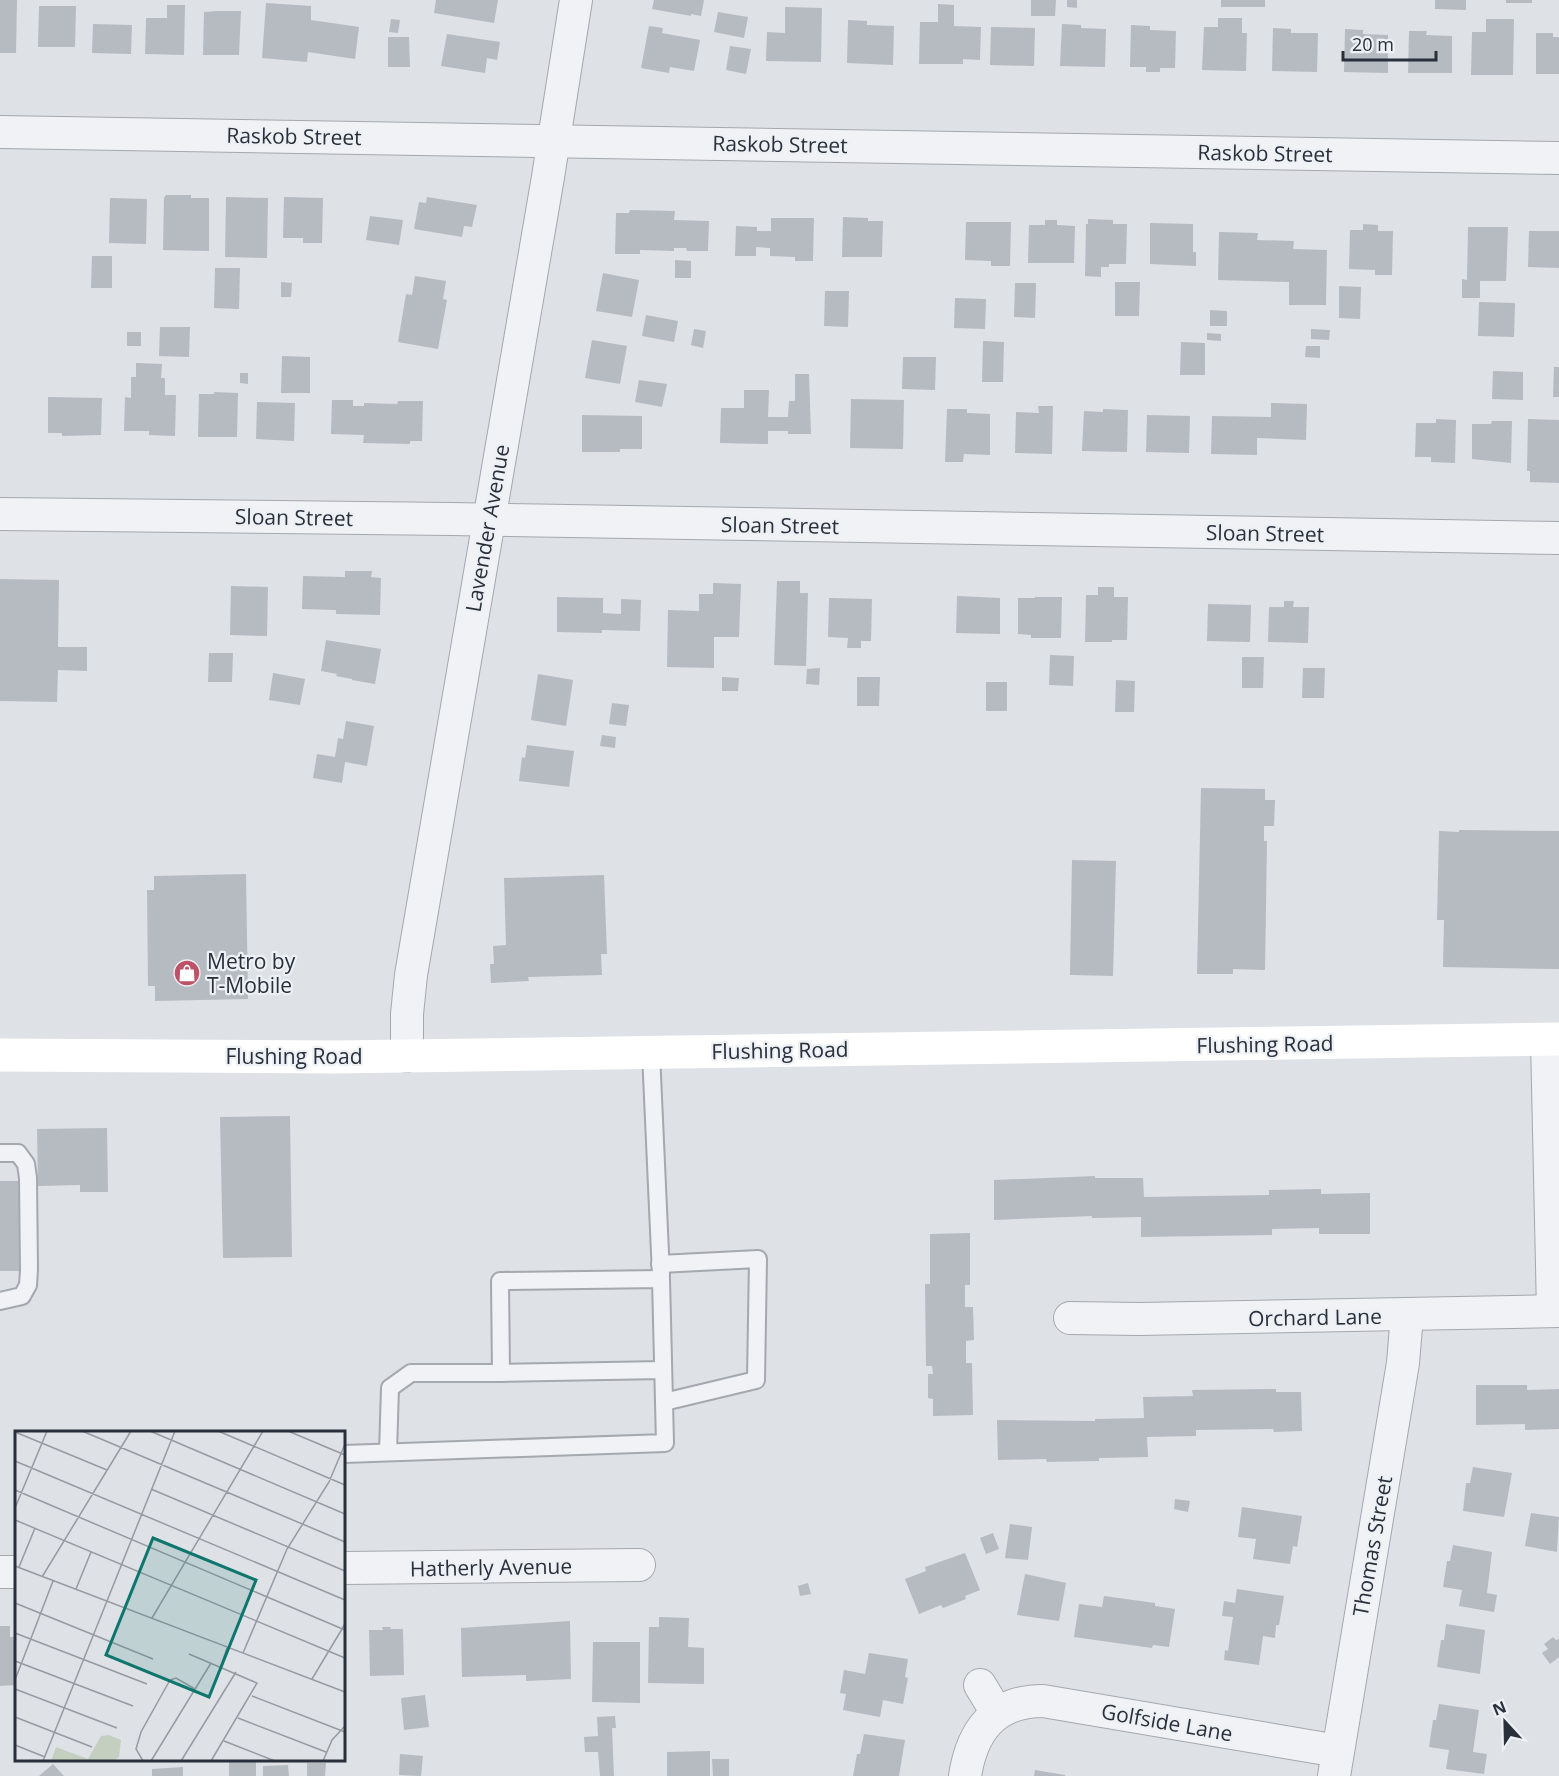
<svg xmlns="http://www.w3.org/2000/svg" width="1559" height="1776" viewBox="0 0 1559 1776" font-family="'Open Sans',sans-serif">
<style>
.building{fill:#b6bbc2}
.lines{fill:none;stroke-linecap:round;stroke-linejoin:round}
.service-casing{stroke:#a4a8af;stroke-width:20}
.minor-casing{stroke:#a4a8af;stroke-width:34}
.service{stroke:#f0f2f5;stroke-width:16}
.minor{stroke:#f0f2f5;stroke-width:32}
.secondary{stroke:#fff;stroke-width:33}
.labels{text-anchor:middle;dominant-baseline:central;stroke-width:4.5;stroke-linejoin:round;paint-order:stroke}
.street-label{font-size:21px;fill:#29303b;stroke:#edf0f4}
.poi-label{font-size:21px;fill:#29303b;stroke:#edf0f4;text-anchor:start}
.inset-road{fill:none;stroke:#969aa2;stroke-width:1.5}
.view{fill:#0f766e;fill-opacity:0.15;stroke:#0f766e;stroke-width:3}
.inset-edge{fill:none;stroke:#29303b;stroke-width:3}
</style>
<rect width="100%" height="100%" fill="#dee1e6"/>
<!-- building -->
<g class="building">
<path d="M0 0H17L16 53H0Z"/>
<path d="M436 0H498L494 23 434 13Z"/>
<path d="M654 0H704L701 16 691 14V16L652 9Z"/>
<path d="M1031 0H1056L1055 16H1031Z"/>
<path d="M1067 0H1077V8L1067 7Z"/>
<rect x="1221" y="0" width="44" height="7"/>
<path d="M1435 0H1466V10L1435 9Z"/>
<rect x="1506" y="0" width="26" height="3"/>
<path d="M266 3 311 6V20L359 27 355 59 308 52 307 62 262 58Z"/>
<path d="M938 4 954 5V26L981 27 980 60 963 59V64H919L920 22H938Z"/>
<path d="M167 5H185L184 55 145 54 146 18H167Z"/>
<path d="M39 6H76L75 47H38Z"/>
<path d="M785 7 822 8 821 62 766 61 767 32 785 33Z"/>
<path d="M217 11H241L239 55H203L204 12Z"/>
<path d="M718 12 748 17 744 38 714 32Z"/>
<path d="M1218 18H1242V33H1247L1246 71 1202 70 1204 27H1218Z"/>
<path d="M391 19 400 20 398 33 389 32Z"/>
<path d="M1486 19H1514L1513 75H1471L1472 32H1486Z"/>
<path d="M848 20 867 21V25L894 26 893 65 847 63Z"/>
<path d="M93 24 132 25 131 54 92 53Z"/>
<path d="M1062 24 1081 25V28L1106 29 1105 67 1060 66Z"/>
<path d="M1131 25 1150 26V30L1176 31 1175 68H1160V72H1146V67H1130Z"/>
<path d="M649 26 663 28 662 33 700 40 694 71 670 67 669 73 641 68Z"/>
<path d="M991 27 1035 28 1034 66 990 65Z"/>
<path d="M1273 28 1291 29V33H1318L1317 72 1272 71Z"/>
<path d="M1345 29 1363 30V34L1388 35V73L1344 72Z"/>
<path d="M1409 31H1427L1426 35 1452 36V73H1408Z"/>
<path d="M1536 33H1553V37H1559V74H1536Z"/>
<path d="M447 34 500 42 497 60 487 58 485 73 441 66Z"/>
<path d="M388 37H409L410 67H388Z"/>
<path d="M730 46 751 49 746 74 726 70Z"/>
<path d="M166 195H191V198H209V251L163 250 164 198Z"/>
<path d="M226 197 268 198 267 258 225 257Z"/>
<path d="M284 197 323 198 322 243H303V238H283Z"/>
<path d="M427 197 477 205 472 227 464 226 462 237 414 229 419 202 426 203Z"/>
<path d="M110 198 147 199 146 244 109 243Z"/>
<path d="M630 210 675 211 674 220 709 221 708 251H687L686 248H674V251L640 250V254H615L616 213H629Z"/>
<path d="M370 216 403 220 399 245 366 240Z"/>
<path d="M843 217 868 218V221H883L882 257H842Z"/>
<path d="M771 218H814L813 261H795V257L770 256V248L756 247V256H735L736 226 757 227V231H771Z"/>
<path d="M1088 219 1113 220V224H1127L1126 264H1109V267H1101V277L1085 276 1086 224H1088Z"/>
<path d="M1045 220H1057V225L1075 226 1074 263H1028L1029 225H1045Z"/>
<path d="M966 222H1011L1010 266H991V261L965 260Z"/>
<path d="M1150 223 1193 224V252H1196V266L1150 264Z"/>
<path d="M1363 224 1378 225V231H1393L1392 275H1375V270L1349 269 1350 230H1363Z"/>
<path d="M1468 227H1508L1506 281H1480V298H1462V279L1467 280Z"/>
<path d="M1529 231H1559V268L1528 267Z"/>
<path d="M1219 232 1258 233 1257 240 1294 241 1293 249 1327 250 1326 305H1289V282L1218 280Z"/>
<path d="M92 256H112V288H91Z"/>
<path d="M675 260 691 261V278H675Z"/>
<path d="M215 268H240L239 309 214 308Z"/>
<path d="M603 273 639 280 632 317 596 311Z"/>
<path d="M415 276 446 281 443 299 447 300 438 349 398 342 406 294 412 295Z"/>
<path d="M281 282 292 283 291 297H281Z"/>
<path d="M1115 282H1140L1139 316H1115Z"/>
<path d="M1015 283H1036L1035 318 1014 317Z"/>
<path d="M1339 286 1361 287 1360 319 1339 318Z"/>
<path d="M825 291H849L848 327 824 326Z"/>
<path d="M955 298 986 299 985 329 954 328Z"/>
<path d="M1479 302 1515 303 1514 337 1478 336Z"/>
<path d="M1210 310 1227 311V326H1210Z"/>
<path d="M646 315 678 321 674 342 642 336Z"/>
<path d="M160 327H190L189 357 159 356Z"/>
<path d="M694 329 706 331 703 348 691 345Z"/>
<path d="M1311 329 1330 330 1329 340 1311 339Z"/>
<rect x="127" y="332" width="14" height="14"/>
<path d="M1207 333 1221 334V341L1207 340Z"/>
<path d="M592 340 627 346 620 384 585 378Z"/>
<path d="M983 341 1004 342 1003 382H982Z"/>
<path d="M1181 342 1205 343V375H1180Z"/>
<path d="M1306 346H1320V358L1305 357Z"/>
<path d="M282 356 310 357V393H281Z"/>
<path d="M903 357H936L935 390 902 389Z"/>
<path d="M136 363 162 364 161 378H165V395H176L175 436 149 435V431H124L125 397 131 398V377H136Z"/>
<path d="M1554 367H1559V397H1553Z"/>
<path d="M1493 371 1523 372V400L1492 399Z"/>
<path d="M240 373H248V384L240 383Z"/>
<path d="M795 374H809L811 434H788V431H768V444L720 443 721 408H744V390H769L768 417H788L789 401H795Z"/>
<path d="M639 380 667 384 662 407 635 402Z"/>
<path d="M214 392 238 393 237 437H198L199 394H214Z"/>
<path d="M48 397 102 398 101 435 62 436V433H48Z"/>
<path d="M851 399 904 400 903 449 850 448Z"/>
<path d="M332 400H353V406H364V403L397 404 398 401H423L422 441H410V444L363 443 364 435 331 434Z"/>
<path d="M257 402 295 403 294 441 256 439Z"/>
<path d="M1271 403 1307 404 1306 440 1257 438V455L1211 454 1212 416 1271 417Z"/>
<path d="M1038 406H1053L1052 454 1015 453 1016 412 1039 413Z"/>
<path d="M947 409H967V413L990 414V455L964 454 963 462H945Z"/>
<path d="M1103 409 1128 410 1127 452 1082 451 1084 411 1103 412Z"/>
<path d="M582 415 642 416V449H620V452H582Z"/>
<path d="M1147 415 1190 416 1189 453 1146 452Z"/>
<path d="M1436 419 1456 420 1455 463 1431 462V457H1415L1416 423H1436Z"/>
<path d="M1528 419 1559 420V483L1530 482V471H1527Z"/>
<path d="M1492 421H1512L1511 463 1472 459V424H1491Z"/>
<path d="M345 571H372L371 577 381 578 380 615 336 614V610L302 609 303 576 345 577Z"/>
<path d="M0 579 59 580 58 647H87V671L58 670 57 702 0 701Z"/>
<path d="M777 581H800V593H808L806 666 774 665Z"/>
<path d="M713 583 741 584 739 637H714V668L667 667 668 610 699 611V594H713Z"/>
<path d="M231 586 268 587 267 636 230 635Z"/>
<path d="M1098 587H1114V597H1128L1127 640H1112V642H1085L1086 595H1098Z"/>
<path d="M957 596 1000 598V634L956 633Z"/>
<path d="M557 597 603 598V613L621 614V599L641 600 640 631 602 630V633L557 632Z"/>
<path d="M1035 597H1062L1061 638H1031V635L1018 634V598H1035Z"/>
<path d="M829 598 872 599 871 641H861V648H847L848 638 828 637Z"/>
<path d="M1284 601H1294L1293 607H1309L1308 643 1268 642 1269 607H1284Z"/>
<path d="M1208 604 1251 605 1250 642 1207 641Z"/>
<path d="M326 640 381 649 375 684 352 680V679L336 676 337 674 321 671Z"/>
<path d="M209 653H233L232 682H208Z"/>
<path d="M1050 655 1074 656 1073 686 1049 685Z"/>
<path d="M1242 657H1264L1263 688H1242Z"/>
<path d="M820 668 819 685 806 684 807 669Z"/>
<path d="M1303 668H1325L1324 698H1302Z"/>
<path d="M273 673 305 679 300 705 269 700Z"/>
<path d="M538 674 573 680 566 726 531 720Z"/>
<path d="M722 677 739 678 738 691H722Z"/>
<path d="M857 677H880L879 706H857Z"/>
<path d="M1116 680 1135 681 1134 712H1115Z"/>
<rect x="986" y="682" width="21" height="29"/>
<path d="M612 703 629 705 626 726 609 724Z"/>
<path d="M346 721 374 726 367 766 345 762 342 783 313 778 317 754 335 757 338 738 343 739Z"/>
<path d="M602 735 616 737 615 748 600 746Z"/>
<path d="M527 745 574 751 569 787 519 781 522 757 525 758Z"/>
<path d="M1201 788 1265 789V800H1275L1274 826H1264V841H1267L1265 970 1233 969V974H1197Z"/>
<path d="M1459 830 1559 831V969L1443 967 1444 920H1437L1439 831 1459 832Z"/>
<path d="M1072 860 1116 861 1113 976 1070 975Z"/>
<path d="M246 874 248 999 155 1001V986H148L147 890H154V876Z"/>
<path d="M604 875 607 954H601L602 975 528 977 529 981 491 983 490 964H494L493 946 506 945 504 878Z"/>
<path d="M290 1116 292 1257 223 1258 220 1117Z"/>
<path d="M107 1128 108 1192H80V1185L38 1186 37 1129Z"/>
<path d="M1095 1176V1178H1143L1144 1197 1269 1195V1190L1321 1189V1194L1370 1193V1234H1319V1228L1272 1229V1235L1141 1237V1217L1092 1218V1216L994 1220V1180Z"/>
<path d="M0 1181H22L23 1271H0Z"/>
<path d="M970 1233V1285H965V1307H973L974 1340 966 1341V1363H972L973 1415 933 1416V1399L928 1398V1374H933L932 1366H926L925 1284H930V1234Z"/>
<path d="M1476 1385H1527V1390L1559 1389V1429L1525 1430V1424L1476 1425Z"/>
<path d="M1276 1389V1392H1301L1302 1431 1274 1432 1273 1429 1196 1430V1436L1147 1437 1148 1457 1099 1458V1461L1047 1462 1046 1459 998 1460 997 1420 1095 1421V1419L1144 1418 1143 1397 1193 1396 1192 1390Z"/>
<path d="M1473 1467 1512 1473 1504 1517 1463 1511 1466 1483H1470Z"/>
<path d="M1175 1499 1190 1501 1188 1512 1174 1509Z"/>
<path d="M1242 1507 1302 1516 1297 1547 1293 1546 1290 1564 1253 1559 1256 1539 1238 1537Z"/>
<path d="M1531 1513 1559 1517 1557 1552 1525 1546Z"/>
<path d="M1010 1524 1032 1527 1028 1560 1005 1558Z"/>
<path d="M993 1533 999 1549 986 1554 980 1538Z"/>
<path d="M1453 1545 1492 1552 1487 1593 1497 1595 1494 1612 1459 1606 1462 1590 1443 1587 1447 1561H1450Z"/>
<path d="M965 1553 980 1590 965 1596 966 1599 943 1608 941 1605 919 1614 905 1579 926 1571 925 1567Z"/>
<path d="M1025 1574 1066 1583 1059 1621 1017 1615Z"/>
<path d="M808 1583 811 1594 800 1596 798 1586Z"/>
<path d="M1237 1589 1284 1596 1279 1625H1276L1275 1638 1263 1636 1259 1665 1224 1660 1225 1650 1228 1651 1233 1617 1222 1616 1224 1601 1235 1603Z"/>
<path d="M1104 1596 1155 1603V1606L1175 1609 1169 1647 1153 1645 1152 1648 1074 1637 1079 1604 1102 1607Z"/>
<path d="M659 1617 689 1618 688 1647 704 1648V1684L648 1683 649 1627H659Z"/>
<path d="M570 1621 571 1679 526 1681V1675L462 1677 461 1628Z"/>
<path d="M1446 1624 1485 1630 1480 1674 1437 1667 1441 1640H1444Z"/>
<path d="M0 1626H10V1637H15L16 1685 0 1686Z"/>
<path d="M382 1627H391L390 1629H403L404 1675 370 1676 369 1630H383Z"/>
<path d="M1553 1637 1556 1640 1559 1639V1657L1550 1664 1542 1653 1548 1649 1544 1644Z"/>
<path d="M593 1642H640V1703L592 1702Z"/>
<path d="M869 1653 908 1659 905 1677 908 1678 903 1704 883 1700 880 1717 843 1710 846 1694 840 1693 844 1670 865 1674Z"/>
<path d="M425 1695 429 1727 404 1730 401 1698Z"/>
<path d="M1439 1704 1479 1710 1473 1752 1487 1754 1484 1774 1446 1769 1449 1750 1429 1747 1433 1720H1436Z"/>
<path d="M615 1716 616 1728H612L614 1776H600L598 1752H585L584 1737 598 1736 597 1717Z"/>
<path d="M864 1734 905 1740 899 1776H853L857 1754H860Z"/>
<path d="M710 1751V1776H667V1752Z"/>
<path d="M400 1754 423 1756 421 1776 399 1775Z"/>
<path d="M712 1759H729V1776H713Z"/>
<path d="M256 1761V1776H229V1762Z"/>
<path d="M307 1763H326L325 1776H307Z"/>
<path d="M53 1764 64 1776H39Z"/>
<path d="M288 1765 289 1776H263V1766Z"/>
<path d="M183 1767V1776H152V1769Z"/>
<path d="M1035 1770 1065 1775V1776H1034Z"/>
</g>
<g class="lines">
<defs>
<g id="service">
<path d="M651 1053 661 1275"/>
<path d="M660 1264 758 1259 756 1380 664 1402"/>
<path d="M0 1301 22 1296 28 1285 29 1270 28 1178 26 1164 18 1153H0"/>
<path d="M388 1452 390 1388 411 1373H501"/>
<path d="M344 1454 665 1443 661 1279 500 1281 501 1373 663 1370"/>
</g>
<g id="minor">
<path d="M0 132 1559 158"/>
<path d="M0 514 451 519 1559 538"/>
<path d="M1547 1040 1553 1311"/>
<path d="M407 1056V1014L411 975 548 177 576 0"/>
<path d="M1070 1318 1139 1319 1559 1311"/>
<path d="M344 1568 639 1565"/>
<path d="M0 1572H16"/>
<path d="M980 1685 997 1713"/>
<path d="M965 1776C972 1731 994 1701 1043 1701L1338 1751"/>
<path d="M1334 1776 1403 1363 1407 1315"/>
</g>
</defs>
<!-- service casing -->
<use href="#service" class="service-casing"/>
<!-- minor casing -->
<use href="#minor" class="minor-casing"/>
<!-- service -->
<use href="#service" class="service"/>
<!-- minor -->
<use href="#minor" class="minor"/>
<!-- secondary -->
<path class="secondary" d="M0 1055 337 1057 1559 1039"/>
</g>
<!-- icons -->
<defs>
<symbol id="shop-disc" viewBox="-11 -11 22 22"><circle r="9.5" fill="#bd5165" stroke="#edf0f4"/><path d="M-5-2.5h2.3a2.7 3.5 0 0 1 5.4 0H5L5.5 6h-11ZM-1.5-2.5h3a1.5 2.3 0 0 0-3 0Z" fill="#fff"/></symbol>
</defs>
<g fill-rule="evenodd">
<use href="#shop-disc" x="172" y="958" width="30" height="30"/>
</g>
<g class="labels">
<!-- street labels -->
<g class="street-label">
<text transform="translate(294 136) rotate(1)">Raskob Street</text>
<text transform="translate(780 144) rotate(1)">Raskob Street</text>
<text transform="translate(1265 153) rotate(1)">Raskob Street</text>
<text transform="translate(294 517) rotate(1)">Sloan Street</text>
<text transform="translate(780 525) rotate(1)">Sloan Street</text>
<text transform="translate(487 528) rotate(-80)">Lavender Avenue</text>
<text transform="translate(1265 533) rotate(1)">Sloan Street</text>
<text transform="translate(1265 1044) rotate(-1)">Flushing Road</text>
<text transform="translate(780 1050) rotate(-1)">Flushing Road</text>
<text x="294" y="1056">Flushing Road</text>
<text transform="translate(1315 1317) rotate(-1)">Orchard Lane</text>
<text transform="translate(1372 1546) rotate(-80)">Thomas Street</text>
<text transform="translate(491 1567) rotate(-1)">Hatherly Avenue</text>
<text transform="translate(1167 1722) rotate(10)">Golfside Lane</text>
</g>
<!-- poi labels -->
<g class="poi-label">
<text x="207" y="961">Metro by<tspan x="207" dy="24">T-Mobile</tspan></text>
</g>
</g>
<!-- overview -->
<g transform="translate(15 1431)">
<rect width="330" height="330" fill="#dee1e6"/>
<path d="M94 304 106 309 104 326 99 330H36L41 316 73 328 86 305Z" fill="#c4cfc0"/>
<path class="inset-road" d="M67 0 330 111M135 0 330 83M203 0 330 54M273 0 330 24M0 1 92 39M0 30 330 169M136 58 330 140M0 59 330 199M0 77 32 0M0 89 330 227M0 135 330 261M4 136 20 97M27 146 116 0M61 158 76 121M0 172 138 228M137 187 248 0M0 202 132 253M228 222 272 118 314 51 330 13M174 223 242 252 196 330M0 230 118 275M206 235 212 217M297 248 330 193M0 249 38 150M0 258 102 297M237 265 330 301M0 286 77 316M223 287 311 321M209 310 260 330M0 314 30 326M28 330 160 0M128 330 121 318 126 301 155 249 161 247 180 258M136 330 196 232M166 330 221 241M308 330 317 309 330 295"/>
<path class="view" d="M138 107 241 149 194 266 91 224Z"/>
<rect width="330" height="330" class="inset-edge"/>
</g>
<!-- north arrow -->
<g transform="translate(1505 1722) rotate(338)" stroke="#edf0f4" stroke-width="4.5" paint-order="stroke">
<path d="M0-4.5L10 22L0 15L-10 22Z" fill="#29303b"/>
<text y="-9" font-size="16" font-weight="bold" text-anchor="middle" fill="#29303b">N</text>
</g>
<!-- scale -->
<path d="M1343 51v9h93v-9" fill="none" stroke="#29303b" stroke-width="3"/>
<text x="1352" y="51" font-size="18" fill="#29303b" stroke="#edf0f4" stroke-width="4.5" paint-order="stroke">20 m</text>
</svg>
